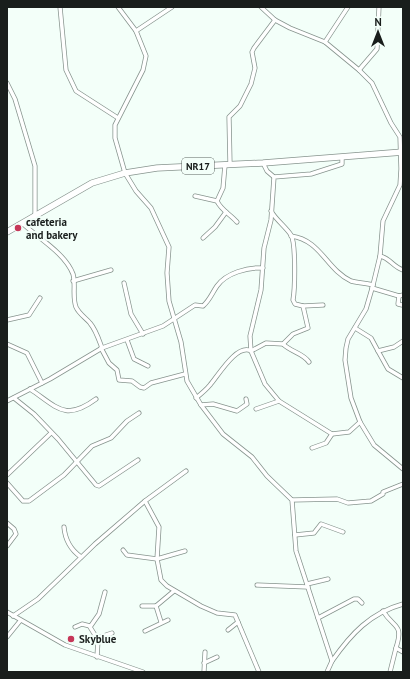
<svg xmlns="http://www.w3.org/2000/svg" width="410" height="679" viewBox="0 0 410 679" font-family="'PT Sans',sans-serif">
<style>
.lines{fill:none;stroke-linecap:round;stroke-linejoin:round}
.street-casing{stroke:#87948e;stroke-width:5}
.primary-casing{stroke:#87948e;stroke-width:7}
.street{stroke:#fff;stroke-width:3.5}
.primary{stroke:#fff;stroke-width:5.5}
.poi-dot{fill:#c63759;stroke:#f3fff9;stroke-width:1.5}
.labels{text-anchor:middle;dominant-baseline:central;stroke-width:4;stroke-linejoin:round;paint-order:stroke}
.shield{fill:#f3fff9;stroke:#5a625e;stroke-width:1}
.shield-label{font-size:10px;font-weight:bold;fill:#191e1c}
.poi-label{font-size:11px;font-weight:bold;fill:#191e1c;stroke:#f3fff9;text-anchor:start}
</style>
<rect width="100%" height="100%" fill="#f3fff9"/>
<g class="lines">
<defs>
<g id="street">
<path d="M60 7 66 70 76 91 118 118"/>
<path d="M118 7 136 31 146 56 143 70 115 125V138L125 173 136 191 151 208 169 247 167 273 169 301 181 342 187 381 201 405 223 434 252 457 267 476 292 500 296 551 332 661 327 672"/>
<path d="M261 7 275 20 290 28 325 42 359 70 372 83 391 123 400 137 401 169 400 185 383 221 380 256 373 285 366 309 348 339 346 348 345 360 351 398 360 422 374 445 403 469"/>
<path d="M136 31 172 7"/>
<path d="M325 42 348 7"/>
<path d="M359 70 377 49 379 7"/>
<path d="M7 83 15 99 35 166V215"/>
<path d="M342 157V164L311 174 274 177 271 220 264 248 261 290 250 336 251 351 265 384 279 401 332 434 349 432 360 422"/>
<path d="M263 163 267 171 274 177"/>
<path d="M230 164 229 117 240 106 251 84 255 68 252 52 254 48 275 20"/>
<path d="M195 196 217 201 223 188 225 165"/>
<path d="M217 201C221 210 230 214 237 222"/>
<path d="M22 223C38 238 65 253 73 274 76 284 72 297 76 307 79 314 86 318 90 323 96 330 99 340 102 348"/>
<path d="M291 236C321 240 326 269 351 281 358 283 366 283 373 285"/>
<path d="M203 238 215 227 226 212"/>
<path d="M380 256C390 258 393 267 403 270"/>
<path d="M73 281 111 270"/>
<path d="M124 283 131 314 143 334"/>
<path d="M372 288 399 296 403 295"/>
<path d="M399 296 398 304 402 305"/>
<path d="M303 306 323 305"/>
<path d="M7 320 29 315 40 298"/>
<path d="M355 328 371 338 378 351 394 347 403 341"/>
<path d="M127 340 134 359 148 366"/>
<path d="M7 344 27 353 42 383"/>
<path d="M283 344C291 352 303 353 309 362"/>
<path d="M101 348 109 363 117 370 119 380 132 381 140 387 144 388 151 383 185 374"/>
<path d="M378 351 388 369 403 378"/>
<path d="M30 389C57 407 65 422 96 399"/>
<path d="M14 398 34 414 58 439 96 485 99 486 138 460"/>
<path d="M196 398C201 394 206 390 210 385 218 376 237 343 251 351L266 343 283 344 293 334 308 328 303 306 295 304 293 300C295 289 296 243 291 235 286 227 276 220 271 211"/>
<path d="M7 401 50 379 102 348 163 326 195 305 203 306C210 300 212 293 217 286 226 273 248 267 263 268"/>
<path d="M201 405 213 404 237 411 247 404 246 399"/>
<path d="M256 409 279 401"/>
<path d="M312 448 326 443 332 434"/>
<path d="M7 475 51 433"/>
<path d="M7 483 23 501H29L64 475 92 446 111 438 127 421 139 413"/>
<path d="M292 500 337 499 348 503 371 501 383 494V492L403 484"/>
<path d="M145 501 159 527 157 559 161 580 167 586 201 606 217 613 235 615 259 672"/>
<path d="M7 523 14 529 16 534 7 546"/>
<path d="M64 527C65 539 71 550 81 557"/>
<path d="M295 535 314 533 321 524 343 532"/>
<path d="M123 550 127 555 157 559 185 551"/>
<path d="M307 584 328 579"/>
<path d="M257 585 308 587"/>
<path d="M142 606H156L161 622"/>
<path d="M156 606 174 591"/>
<path d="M383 611C394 629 404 623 396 648L403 652"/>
<path d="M7 612 65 645 143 672"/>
<path d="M13 616 38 599 95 544 145 501 186 471"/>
<path d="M318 618 354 599H358L362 603"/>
<path d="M75 627 82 624 90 626"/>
<path d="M228 630 238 622"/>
<path d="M145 631 168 620"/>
<path d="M7 637 20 621"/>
<path d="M97 638 112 633"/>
<path d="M97 657 98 640 90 627 99 614 105 592"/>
<path d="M332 661C351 634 370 613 403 604"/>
<path d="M204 663 217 657"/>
<path d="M204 672 205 652"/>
<path d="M390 672 396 648"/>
</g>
<path id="primary" d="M7 232 92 183 125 173 157 168 263 163 403 152"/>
</defs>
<!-- street casing -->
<use href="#street" class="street-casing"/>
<!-- primary casing -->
<use href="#primary" class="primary-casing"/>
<!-- street -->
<use href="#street" class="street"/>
<!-- primary -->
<use href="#primary" class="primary"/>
</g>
<!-- markers -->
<g class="poi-dot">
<circle cx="18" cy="228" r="4"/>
<circle cx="71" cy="639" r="4"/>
</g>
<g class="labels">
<!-- shield labels -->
<rect class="shield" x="182" y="158" width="32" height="16" rx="3"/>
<g class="shield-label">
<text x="198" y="166">NR17</text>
</g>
<!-- poi labels -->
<g class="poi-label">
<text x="26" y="222">cafeteria<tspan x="26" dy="13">and bakery</tspan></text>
<text x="79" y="639">Skyblue</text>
</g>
</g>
<!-- border -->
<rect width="410" height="679" fill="none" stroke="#191e1c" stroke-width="16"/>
<!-- north arrow -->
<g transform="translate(378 32)" stroke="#f3fff9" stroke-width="3" paint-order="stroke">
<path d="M0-3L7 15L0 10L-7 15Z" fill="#191e1c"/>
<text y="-6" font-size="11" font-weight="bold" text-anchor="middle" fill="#191e1c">N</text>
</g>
</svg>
